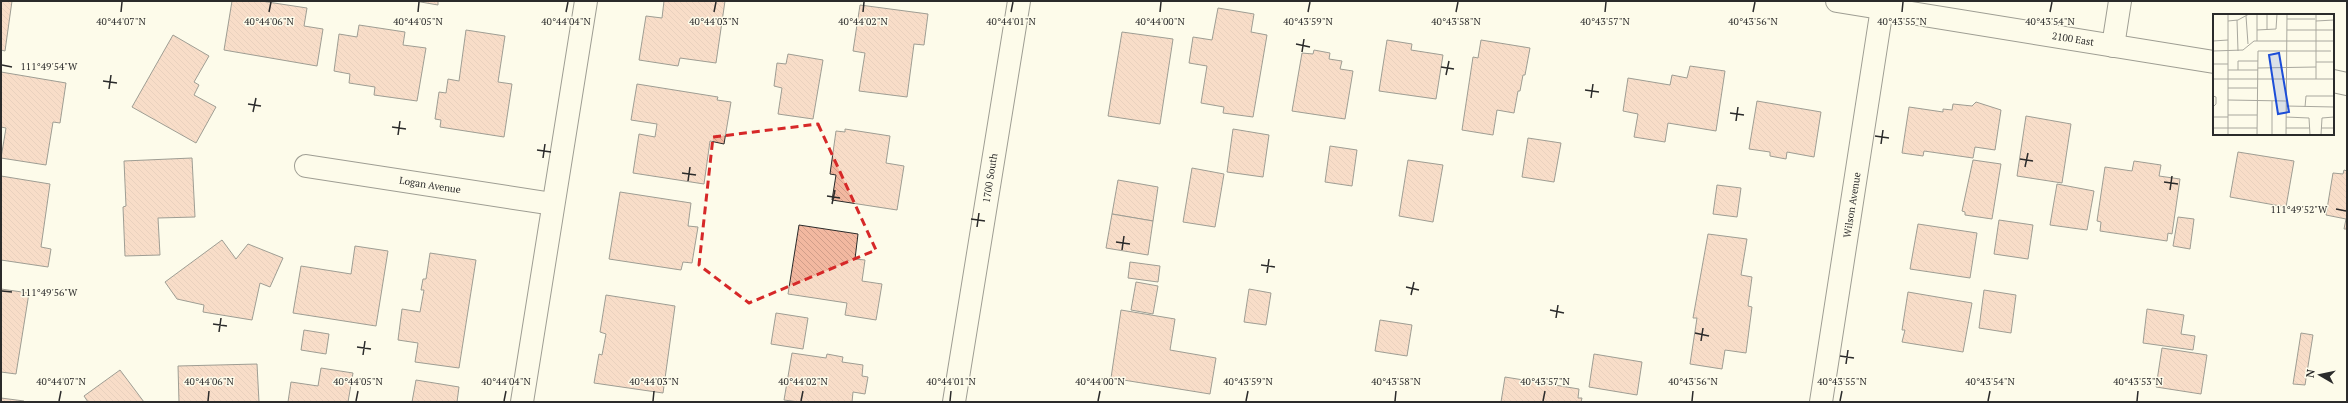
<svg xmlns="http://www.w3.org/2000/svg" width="2348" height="403" viewBox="0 0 2348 403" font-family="'PT Serif',serif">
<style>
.building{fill:url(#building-back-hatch);stroke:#2b2b2b}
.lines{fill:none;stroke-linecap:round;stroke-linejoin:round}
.minor-casing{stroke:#2b2b2b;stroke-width:24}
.minor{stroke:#fdfbea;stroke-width:22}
.marked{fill:none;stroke:#d62828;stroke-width:3;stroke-dasharray:8 5;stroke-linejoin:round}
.ticks{fill:none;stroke:#2b2b2b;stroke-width:1.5}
.labels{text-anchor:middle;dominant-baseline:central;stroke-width:3;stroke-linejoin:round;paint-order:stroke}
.street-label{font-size:10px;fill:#2b2b2b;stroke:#fdfbea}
.inset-road{fill:none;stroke:#a9a89e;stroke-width:1}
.view{fill:#1d4ed8;fill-opacity:0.15;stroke:#1d4ed8;stroke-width:2}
.inset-edge{fill:none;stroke:#2b2b2b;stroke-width:2}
.ticks-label{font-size:10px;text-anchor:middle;fill:#2b2b2b;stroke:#fdfbea;stroke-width:3;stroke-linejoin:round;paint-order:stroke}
</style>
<defs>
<pattern id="building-back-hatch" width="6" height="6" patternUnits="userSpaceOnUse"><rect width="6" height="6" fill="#f2b8a0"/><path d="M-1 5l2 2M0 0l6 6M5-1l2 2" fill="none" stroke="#d09e8a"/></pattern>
</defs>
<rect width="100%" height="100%" fill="#fdfbea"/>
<!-- building -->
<g class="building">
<path d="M1 1H12L5 51 1 50Z"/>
<path d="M232 1H261L307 8 304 26 323 29 317 66 224 50Z"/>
<path d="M415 1H438V5Z"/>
<path d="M664 1H725L716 63 680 58 678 66 639 60 646 16 662 18Z"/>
<path d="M860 5 928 14 924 45 914 44 907 97 859 91 865 53 853 51Z"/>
<path d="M1218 8 1254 14 1251 32 1267 35 1253 117 1223 113 1224 107 1201 103 1207 66 1189 63 1193 37 1212 40Z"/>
<path d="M359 25 405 32 403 45 426 48 417 101 374 95 375 87 349 83 350 74 334 71 339 34 357 37Z"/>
<path d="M466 30 505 36 498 82 512 84 504 137 440 127 441 120 435 119 439 92 446 93 448 79 459 81Z"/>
<path d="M1122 32 1173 39 1160 124 1108 116Z"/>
<path d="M173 35 209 56 194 82 199 85 194 95 216 107 196 143 132 107Z"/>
<path d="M1387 40 1412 44 1411 50 1443 55 1436 99 1379 91Z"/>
<path d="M1481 40 1530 48 1525 75H1523L1520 91H1518L1514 113 1497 110 1493 135 1462 130 1473 57 1478 58Z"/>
<path d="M1314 50 1330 53 1329 59 1342 61 1340 69 1353 71 1345 119 1292 111 1302 53 1313 54Z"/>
<path d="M788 54 823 60 813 119 778 114 782 88 774 86 777 63 786 64Z"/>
<path d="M1690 66 1725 71 1716 131 1668 123 1665 142 1634 137 1638 114 1623 111 1628 78 1670 85 1672 75 1687 78Z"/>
<path d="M1 72 66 83 60 123 53 122 46 165 1 158 6 128 1 127Z"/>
<path d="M637 84 718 97 717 100 731 102 724 144 710 141 704 184 633 173 639 134 655 137 657 124 631 120Z"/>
<path d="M1757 101 1821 112 1814 157 1787 152 1786 159 1770 156V152L1749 149Z"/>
<path d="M1976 102 2001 110 1995 150 1975 147 1973 158 1924 151 1923 156 1902 153 1909 107 1943 112V109L1952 110 1953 104 1972 106Z"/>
<path d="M2026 116 2071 124 2062 183 2017 176Z"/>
<path d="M845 129 890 136 886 163 904 166 897 210 832 200 836 175 830 174 836 131 845 132Z"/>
<path d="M1233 129 1269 135 1263 177 1227 172Z"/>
<path d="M1528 138 1561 143 1554 182 1522 177Z"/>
<path d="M1330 146 1357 150 1352 186 1325 182Z"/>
<path d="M2238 152 2294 161 2286 207 2230 197Z"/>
<path d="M192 158 195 217 158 218 160 255 125 256 123 207 126 206 124 161Z"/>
<path d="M1408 160 1443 165 1433 222 1399 216Z"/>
<path d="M1973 160 2001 164 1992 219 1965 215V212L1962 211Z"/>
<path d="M2134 161 2161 165 2159 176 2180 179 2172 234 2168 233 2167 241 2100 231 2101 222 2097 221 2105 167 2132 171Z"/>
<path d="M1192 168 1224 174 1215 227 1183 222Z"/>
<path d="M2344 170 2347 171V229H2344L2346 219 2326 215 2333 173 2343 174Z"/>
<path d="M1 176 50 184 41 247 51 249 48 267 1 260Z"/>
<path d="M1118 180 1158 187 1153 221 1112 214Z"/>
<path d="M2057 184 2094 191 2087 230 2050 225Z"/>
<path d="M1717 185 1741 188 1737 217 1713 214Z"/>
<path d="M620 192 691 203 688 226 698 227 692 263 683 262 681 270 609 259Z"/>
<path d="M1112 214 1153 221 1148 255 1106 248Z"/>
<path d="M2178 217 2194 219 2190 249 2173 246Z"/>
<path d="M1999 220 2033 225 2028 259 1994 254Z"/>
<path d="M1918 224 1977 233 1970 278 1910 269Z"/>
<path d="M799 225 858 234 855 259 865 260 862 281 882 284 876 320 845 315 847 303 788 294Z"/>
<path d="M1708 234 1747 239 1741 275 1752 277 1748 306 1752 307 1746 353 1725 350 1722 369 1690 364 1697 318H1693Z"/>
<path d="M222 240 236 259 248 244 283 258 270 287 260 283 252 320 203 312 204 305 177 299 165 282Z"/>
<path d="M355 246 388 251 376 326 293 313 301 266 351 274Z"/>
<path d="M430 253 476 260 459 368 415 362 418 343 398 340 402 309 420 312 424 290H421L423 279H426Z"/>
<path d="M1130 262 1160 266 1158 282 1128 278Z"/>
<path d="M1136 282 1158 286 1153 314 1131 310Z"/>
<path d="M1 289 29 293 16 374 1 372Z"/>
<path d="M1249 289 1271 293 1266 325 1244 322Z"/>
<path d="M1984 290 2016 295 2011 333 1979 328Z"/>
<path d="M1908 292 1972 303 1963 352 1902 342 1905 330H1902Z"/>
<path d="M606 295 675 306 663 393 594 383 599 354 602 355 606 334 600 332Z"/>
<path d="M2147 309 2184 315 2181 334 2195 336 2193 350 2143 343Z"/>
<path d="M1121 310 1175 319 1170 350 1216 358 1210 394 1111 378Z"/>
<path d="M776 313 808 318 803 349 771 344Z"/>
<path d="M1380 320 1412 325 1407 356 1375 351Z"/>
<path d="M304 330 329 334 326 354 301 350Z"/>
<path d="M2301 333 2313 335 2305 385 2293 384Z"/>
<path d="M2162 348 2207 355 2201 394 2156 387Z"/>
<path d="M792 353 826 358 827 354 843 357 842 362 863 365 862 376 868 377 865 394 853 392 852 402H799L784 400Z"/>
<path d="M1594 354 1642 362 1637 395 1589 387Z"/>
<path d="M257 364 259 402H179L178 366Z"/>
<path d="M321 368 353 373 348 402H288L291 382 318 386Z"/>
<path d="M120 370 144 402H88L84 396Z"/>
<path d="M1505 377 1579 389 1578 398H1582L1581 402H1501Z"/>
<path d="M416 380 459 387 457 402H412Z"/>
<path d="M1 398 24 401V402H1Z"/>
</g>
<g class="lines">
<defs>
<g id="minor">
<path d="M1837 1 2214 62"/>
<path d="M2113 46 2120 1"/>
<path d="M2333 81 2347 84"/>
<path d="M306 166 553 204"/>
<path d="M522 402 586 1"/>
<path d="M954 402 1019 1"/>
<path d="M1821 402 1882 8"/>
</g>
</defs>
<!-- minor casing -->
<use href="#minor" class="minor-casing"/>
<!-- minor -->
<use href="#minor" class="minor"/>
</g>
<!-- marked area -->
<path d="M0 0H2348V403H0ZM818 124 876 250 749 303 699 265 713 137Z" fill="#fdfbea" fill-opacity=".55" fill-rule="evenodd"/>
<path class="marked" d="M818 124 876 250 749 303 699 265 713 137Z"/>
<!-- ticks -->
<path class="ticks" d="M121 12 122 2M269 12 271 2M418 12 419 2M566 12 568 2M714 12 716 2M863 12 864 2M1011 12 1013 2M1160 12 1161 2M1308 12 1310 2M1456 12 1458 2M1605 12 1606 2M1753 12 1755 2M1902 12 1903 2M2050 12 2052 2M1296 44 1310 47M1302 52 1304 39M2 65 12 67M1441 67 1454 69M1446 75 1449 61M103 81 117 83M109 89 111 75M1585 90 1599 92M1591 98 1593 84M248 104 261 106M253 112 256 98M1730 113 1744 115M1736 121 1738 107M392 127 406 129M398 135 400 121M1875 136 1889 138M1881 144 1883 130M537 150 551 152M543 158 545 144M2020 159 2033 161M2025 167 2028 153M682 173 696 175M688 181 690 167M2164 182 2178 184M2170 190 2172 176M827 196 840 198M832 204 835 190M2336 209 2346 211M971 219 985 221M977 227 979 213M1116 242 1130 244M1122 250 1124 236M1261 265 1275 267M1267 273 1269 259M1406 287 1419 290M2 291 12 292M1411 295 1414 282M1550 310 1564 313M1556 318 1558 305M213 324 227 326M219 332 221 318M1695 333 1709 336M1701 341 1703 328M357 347 371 349M363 355 365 341M1840 356 1854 358M1846 364 1848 350M59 401 61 391M208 401 209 391M356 401 358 391M504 401 506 391M653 401 654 391M801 401 803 391M950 401 951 391M1098 401 1100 391M1246 401 1248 391M1395 401 1396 391M1543 401 1545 391M1692 401 1693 391M1840 401 1842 391M1988 401 1990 391M2137 401 2138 391"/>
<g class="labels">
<!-- street labels -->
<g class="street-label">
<text transform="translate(2073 39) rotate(9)">2100 East</text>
<text transform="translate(990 178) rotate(-81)">1700 South</text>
<text transform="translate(430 185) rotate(9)">Logan Avenue</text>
<text transform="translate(1852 205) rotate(-81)">Wilson Avenue</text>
</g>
</g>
<!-- overview -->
<g transform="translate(2213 14)">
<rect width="121" height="121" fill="#fdfbea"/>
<path class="inset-road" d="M44 0V27M54 0V16M103 0V65M33 2 35 30M74 5H102M24 6 25 37M15 7 25 6 36 0M103 7 121 6M44 16 63 15 64 0M74 16H121M0 27 15 26M0 37 30 36 41 27H121M103 37H118M103 48H121M0 50H15M45 54 103 53M15 56H45M25 56V47H45M0 65H121M15 74H44M0 82 3 83V90L0 93M15 86 73 87M73 92 121 93M92 93 93 82H121M15 101H44M0 103H15M73 103 96 104 97 121M0 114H44M73 114H96M108 114H121M15 121V0M44 121 45 37H103M59 121V87M73 121 74 0M108 121 109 104 121 103"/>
<path class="view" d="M66 39 76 98 65 100 56 41Z"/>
<rect width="121" height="121" class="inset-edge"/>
</g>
<g class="ticks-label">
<text x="121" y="25">40°44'07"N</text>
<text x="269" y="25">40°44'06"N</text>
<text x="418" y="25">40°44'05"N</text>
<text x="566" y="25">40°44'04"N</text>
<text x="714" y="25">40°44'03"N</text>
<text x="863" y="25">40°44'02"N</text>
<text x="1011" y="25">40°44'01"N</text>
<text x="1160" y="25">40°44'00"N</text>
<text x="1308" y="25">40°43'59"N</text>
<text x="1456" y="25">40°43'58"N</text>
<text x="1605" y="25">40°43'57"N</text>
<text x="1753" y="25">40°43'56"N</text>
<text x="1902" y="25">40°43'55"N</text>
<text x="2050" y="25">40°43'54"N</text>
<text x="49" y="70">111°49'54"W</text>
<text x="2299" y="213">111°49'52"W</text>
<text x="49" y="296">111°49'56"W</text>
<text x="61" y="385">40°44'07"N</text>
<text x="209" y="385">40°44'06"N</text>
<text x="358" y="385">40°44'05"N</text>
<text x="506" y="385">40°44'04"N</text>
<text x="654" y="385">40°44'03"N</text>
<text x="803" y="385">40°44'02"N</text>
<text x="951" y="385">40°44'01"N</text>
<text x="1100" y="385">40°44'00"N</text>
<text x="1248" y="385">40°43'59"N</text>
<text x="1396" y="385">40°43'58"N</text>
<text x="1545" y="385">40°43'57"N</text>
<text x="1693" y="385">40°43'56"N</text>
<text x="1842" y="385">40°43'55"N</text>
<text x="1990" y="385">40°43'54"N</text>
<text x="2138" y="385">40°43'53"N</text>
</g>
<!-- border -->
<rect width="2348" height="403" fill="none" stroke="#2b2b2b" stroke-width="4"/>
<!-- north arrow -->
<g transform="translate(2320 375) rotate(279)" stroke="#fdfbea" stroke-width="3" paint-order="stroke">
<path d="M0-3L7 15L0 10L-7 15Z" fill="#2b2b2b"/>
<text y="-6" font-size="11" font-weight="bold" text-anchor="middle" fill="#2b2b2b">N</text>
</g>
</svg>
